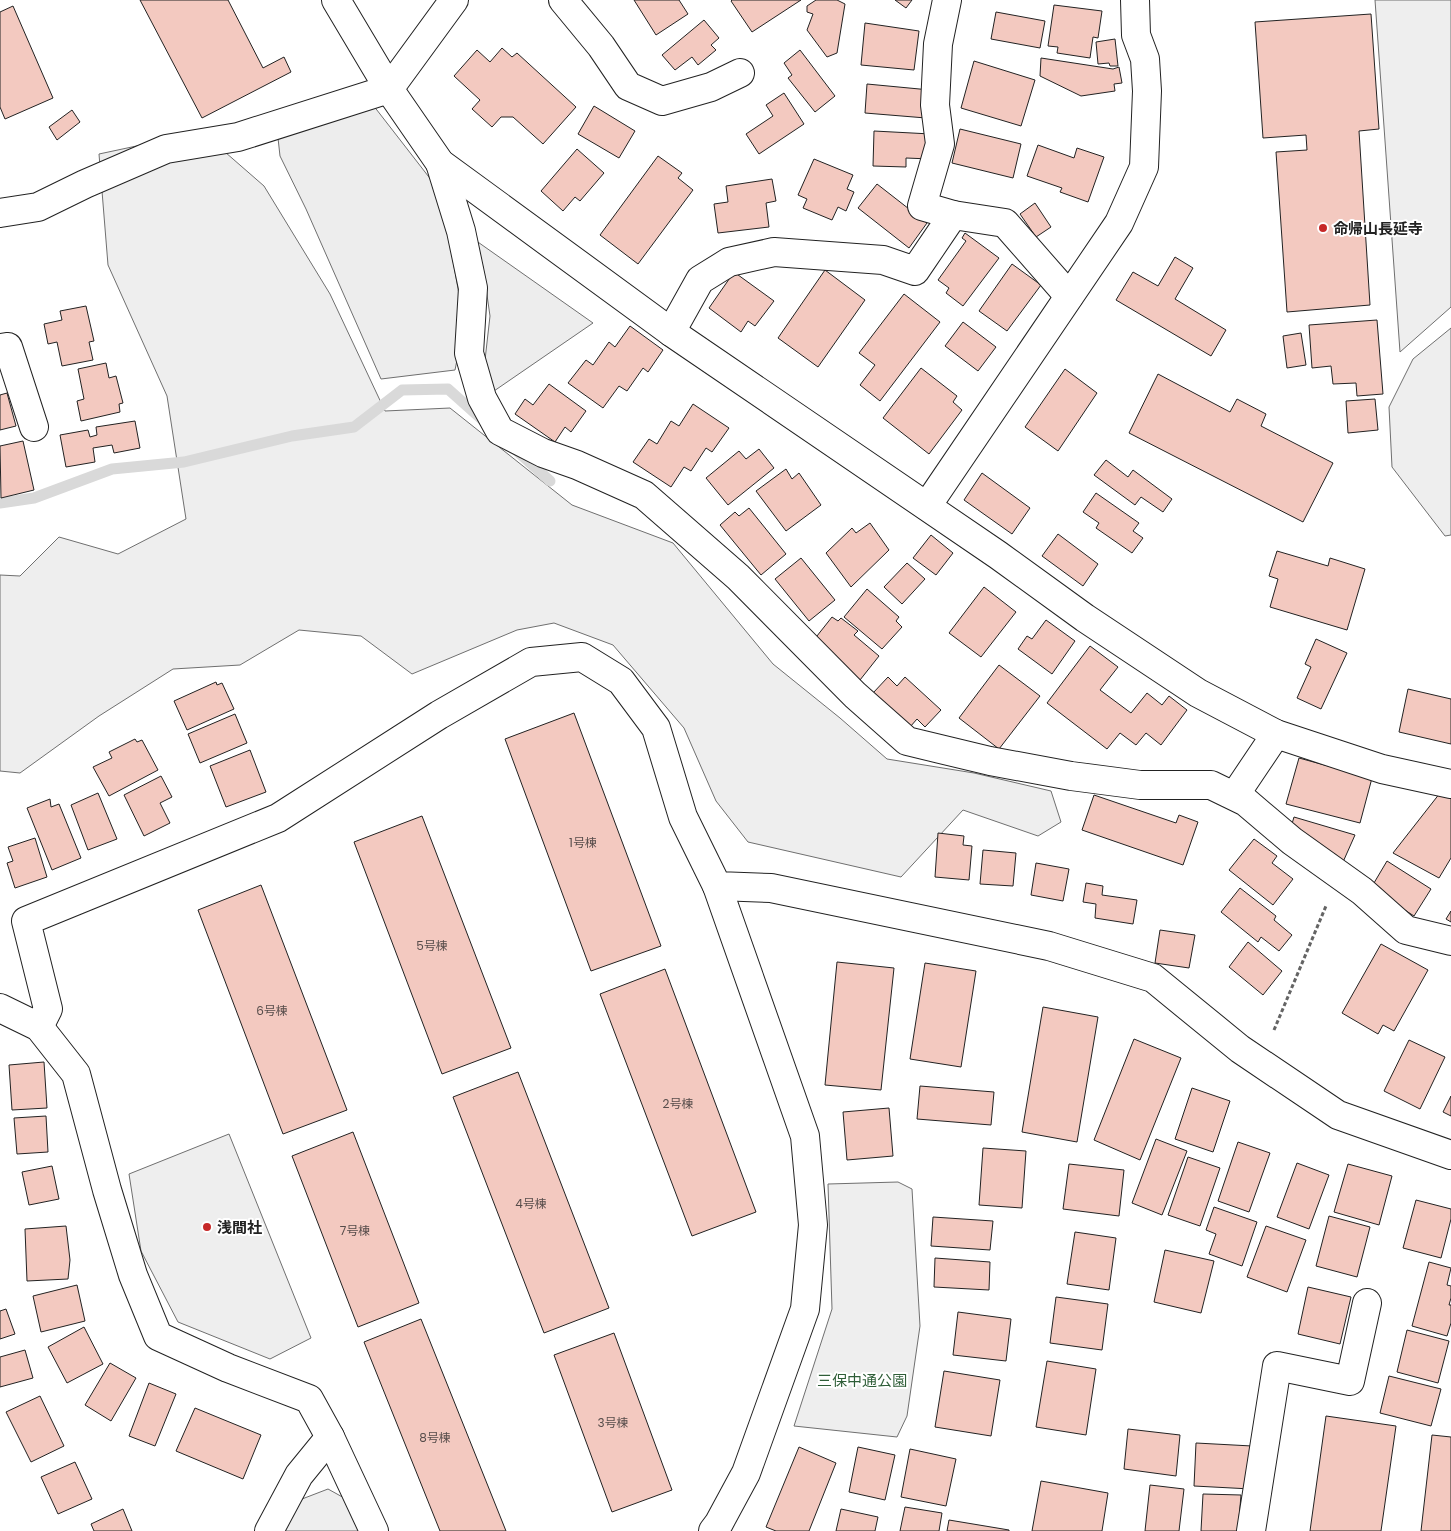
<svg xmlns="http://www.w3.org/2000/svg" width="1451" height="1531" viewBox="0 0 1451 1531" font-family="Poppins,'Noto Sans JP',sans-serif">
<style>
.green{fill:#eee;stroke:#6f6f6f}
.parking{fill:#ededed;stroke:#6f6f6f}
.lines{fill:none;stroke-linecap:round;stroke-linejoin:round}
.stream{stroke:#d9d9d9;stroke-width:11}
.building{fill:#f3c9c0;stroke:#222}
.minor-casing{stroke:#222;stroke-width:30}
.path{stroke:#646464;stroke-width:3;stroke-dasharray:4 2.5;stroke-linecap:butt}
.minor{stroke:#fff;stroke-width:28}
.poi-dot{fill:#c62828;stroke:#fff;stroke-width:2}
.labels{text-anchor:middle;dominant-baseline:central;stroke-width:4;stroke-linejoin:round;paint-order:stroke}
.number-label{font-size:12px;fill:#564c4a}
.poi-label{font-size:15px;font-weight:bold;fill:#222;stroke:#fff;text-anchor:start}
.park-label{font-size:15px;fill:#2f5e38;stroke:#fff}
</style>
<rect width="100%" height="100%" fill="#fff"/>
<!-- green -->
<g class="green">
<path d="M1375 0H1451V307L1400 352Z"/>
<path d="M202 132 264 186 330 294 385 411 450 408 572 505 673 543 773 664 840 718 887 759 974 773 1051 791 1061 822 1038 836 963 810 901 877 748 842 716 801 684 728 613 645 554 623 517 630 412 674 361 636 299 630 240 665 173 669 99 716 20 773 0 771V575L20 576 59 537 118 554 186 519 167 396 108 265 99 154Z"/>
<path d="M1451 328V535L1445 536 1392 467 1389 407 1413 359Z"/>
<path d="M229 1134 311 1338 270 1359 178 1322 141 1251 129 1174Z"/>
<path d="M898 1182 912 1189 920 1326 907 1416 897 1437 794 1426 832 1309 828 1184Z"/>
<path d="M328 1489 346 1499 359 1531H284L302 1499Z"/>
</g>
<!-- parking -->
<g class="parking">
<path d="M373 105 432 181 448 232 460 300 458 355 455 370 381 379 306 209 280 156 278 138Z"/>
<path d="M475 240 593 323 494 391 485 360 490 316 483 267Z"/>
</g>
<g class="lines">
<!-- stream -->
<g class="stream">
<path d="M516 450 550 481"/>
<path d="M0 503 34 498 112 469 184 462 292 436 354 427 402 390 448 389 486 423"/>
</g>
</g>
<!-- building -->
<g class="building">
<path d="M140 0H228L263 68 284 57 291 72 202 118Z"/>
<path d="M634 0H679L688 14 656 35Z"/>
<path d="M732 0H801L752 32 731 1Z"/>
<path d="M816 0H837L845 4 837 53 827 57 807 30 813 14 807 12V6Z"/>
<path d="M895 0H912L906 8Z"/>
<path d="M1054 5 1102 11 1098 38 1093 37 1090 58 1057 53 1058 47 1048 46Z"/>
<path d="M13 6 53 98 5 119 0 107V12Z"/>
<path d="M996 12 1045 21 1040 48 991 39Z"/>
<path d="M1371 14 1379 129 1359 131 1370 305 1287 312 1276 152 1307 150 1306 135 1263 138 1255 22Z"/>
<path d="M704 20 719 38 711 45 716 50 698 65 692 57 675 70 662 55Z"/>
<path d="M865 23 919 31 914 70 861 65Z"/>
<path d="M1115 39 1118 66H1110L1109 63 1098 64 1096 42Z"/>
<path d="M502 48 512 57 517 53 576 107 543 144 513 117H501L492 127 472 109 480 100 454 76 477 50 490 62Z"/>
<path d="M800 50 835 96 815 112 788 78 792 75 784 63Z"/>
<path d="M1041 58 1113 69 1119 67 1122 83 1114 84 1115 91 1081 96 1040 76Z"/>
<path d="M974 61 1035 80 1021 126 961 108Z"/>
<path d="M867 84 930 90 926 118 865 113Z"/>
<path d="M784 93 804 124 759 154 746 134 773 116 766 105Z"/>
<path d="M594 106 635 131 619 158 578 134Z"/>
<path d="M72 110 80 122 57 140 49 127Z"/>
<path d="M960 129 1021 144 1013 178 952 163Z"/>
<path d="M874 131 931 134 930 159 906 158V167L873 166Z"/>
<path d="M1038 145 1074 158 1077 148 1104 157 1088 202 1060 192 1062 188 1027 176Z"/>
<path d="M577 149 604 173 580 201 575 197 563 211 541 191Z"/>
<path d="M658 156 682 173 678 178 693 190 638 264 600 235Z"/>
<path d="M814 159 853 175 847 189 854 192 846 211 838 207 832 220 803 208 807 199 798 195Z"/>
<path d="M772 179 776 201 766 203 769 227 718 233 714 204 728 202 726 186Z"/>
<path d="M877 184 927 223 909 248 858 208Z"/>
<path d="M1035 203 1051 227 1036 237 1020 214Z"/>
<path d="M965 233 999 258 963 306 946 293 949 288 938 280 966 241 962 238Z"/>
<path d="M1175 257 1193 268 1175 299 1226 330 1211 356 1116 300 1133 272 1158 286Z"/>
<path d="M1012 264 1041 285 1007 331 979 311Z"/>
<path d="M825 270 865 300 818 367 778 338Z"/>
<path d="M734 272 774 301 755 326 748 321 741 332 709 308Z"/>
<path d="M904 294 940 322 880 401 860 385 875 365 859 353Z"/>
<path d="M86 306 94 341 89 342 93 360 62 366 57 342 48 344 44 324 62 320 60 311Z"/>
<path d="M1377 320 1383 394 1357 396 1356 383 1333 384 1331 366 1312 368 1309 325Z"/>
<path d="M963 322 996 347 978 371 945 346Z"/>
<path d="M630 326 663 350 648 372 643 368 627 391 619 386 603 408 568 383 586 360 593 365 609 342 615 347Z"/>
<path d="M1301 333 1306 365 1287 368 1283 336Z"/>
<path d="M106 363 109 378 116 376 123 403 119 404 120 412 81 421 77 401 84 399 78 369Z"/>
<path d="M921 368 957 396 953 402 962 410 929 454 883 418Z"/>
<path d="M1065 369 1097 393 1058 451 1025 427Z"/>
<path d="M1158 374 1230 412 1237 399 1266 414 1261 426 1333 463 1303 522 1129 433Z"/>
<path d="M549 384 586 411 571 432 565 427 555 442 515 414 525 399 533 405Z"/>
<path d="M7 393 16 426 0 430V395Z"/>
<path d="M1375 399 1378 430 1348 433 1346 401Z"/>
<path d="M693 404 729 428 712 452 706 448 691 471 684 467 671 487 633 462 649 439 657 444 671 421 679 426Z"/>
<path d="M135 421 140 448 114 453 112 445 93 448 95 462 66 467 60 435 88 430 90 437 97 435 96 427Z"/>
<path d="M23 441 34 490 1 498 0 446Z"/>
<path d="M759 449 774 468 728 505 706 478 739 451 746 459Z"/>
<path d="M1106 460 1128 477 1133 470 1172 499 1163 512 1141 497 1135 505 1094 475Z"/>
<path d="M786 469 792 479 799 473 821 505 786 531 756 491Z"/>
<path d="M982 473 1030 508 1012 534 964 500Z"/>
<path d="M1096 493 1139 523 1133 531 1143 538 1132 553 1096 528 1099 523 1083 512Z"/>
<path d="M749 508 786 554 761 575 720 525 735 512 739 516Z"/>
<path d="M870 523 889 550 851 587 826 553 852 528 856 533Z"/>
<path d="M1058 534 1098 564 1083 586 1042 556Z"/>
<path d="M931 535 953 553 936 575 913 558Z"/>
<path d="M1277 551 1328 566 1330 558 1365 569 1347 630 1270 607 1278 579 1269 576Z"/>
<path d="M801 558 835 600 809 621 775 579Z"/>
<path d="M907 563 925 579 902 604 884 587Z"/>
<path d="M984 587 1016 612 981 657 949 633Z"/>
<path d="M867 589 899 617 896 621 902 627 882 649 844 617Z"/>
<path d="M832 617 838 621 841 618 858 631 854 635 879 656 860 680 813 641Z"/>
<path d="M1046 620 1075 641 1052 674 1018 649 1027 636 1032 639Z"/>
<path d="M1316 639 1347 653 1321 709 1297 698 1311 667 1305 664Z"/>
<path d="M1090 646 1118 667 1100 690 1131 713 1147 693 1162 705 1169 696 1187 710 1161 745 1146 733 1136 745 1120 733 1107 749 1047 703Z"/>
<path d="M999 665 1040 696 999 749 959 718Z"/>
<path d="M888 677 897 686 905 677 941 710 925 727 917 719 910 727 873 693Z"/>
<path d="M216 682 217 685 222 683 234 709 187 730 174 701Z"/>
<path d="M1408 689 1451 699V744L1399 732Z"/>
<path d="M574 713 661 946 591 971 505 739Z"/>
<path d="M235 714 247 743 200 763 188 734Z"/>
<path d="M135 739 137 742 142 740 158 770 109 796 93 767 112 758 109 752Z"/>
<path d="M250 750 266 792 226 807 210 766Z"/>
<path d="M1299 758 1372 778 1360 823 1286 804Z"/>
<path d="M161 776 172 797 160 803 170 823 144 836 124 795Z"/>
<path d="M98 793 117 839 88 850 71 805Z"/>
<path d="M1440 793 1451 796V858L1439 878 1393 853Z"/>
<path d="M1094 795 1176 823 1179 815 1198 822 1183 865 1082 830Z"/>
<path d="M50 799 51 807 59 804 81 858 52 870 27 808Z"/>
<path d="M422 816 511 1048 442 1074 354 842Z"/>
<path d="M1294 817 1355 835 1339 871 1289 834Z"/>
<path d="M938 833 964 836 963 845 972 846 969 880 935 877Z"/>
<path d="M35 838 47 877 15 888 7 863 13 861 8 847Z"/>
<path d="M1254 839 1277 856 1272 863 1293 879 1273 905 1229 870Z"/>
<path d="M983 850 1016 853 1013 886 980 884Z"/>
<path d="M1387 861 1431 889 1414 916 1371 888Z"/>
<path d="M1036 863 1069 869 1063 901 1031 895Z"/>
<path d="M1086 883 1103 886 1102 895 1137 900 1133 924 1095 918 1096 904 1083 902Z"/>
<path d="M261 885 347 1110 283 1134 198 910Z"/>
<path d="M1240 888 1276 916 1274 920 1292 935 1279 951 1261 937 1258 942 1221 912Z"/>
<path d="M1451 911V922L1446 919Z"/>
<path d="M1160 930 1195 935 1189 968 1155 963Z"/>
<path d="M1248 942 1282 971 1263 995 1229 967Z"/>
<path d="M1381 944 1428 970 1394 1031 1383 1025 1378 1034 1342 1013Z"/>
<path d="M837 962 894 968 881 1090 825 1085Z"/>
<path d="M925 963 976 971 961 1067 910 1059Z"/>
<path d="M665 969 756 1212 692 1236 600 994Z"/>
<path d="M1043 1007 1098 1017 1077 1142 1022 1132Z"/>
<path d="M1134 1039 1181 1058 1140 1160 1094 1140Z"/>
<path d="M1409 1040 1445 1057 1420 1109 1384 1091Z"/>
<path d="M44 1062 47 1108 12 1110 9 1065Z"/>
<path d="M518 1072 609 1308 544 1333 453 1097Z"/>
<path d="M920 1086 994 1092 991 1125 917 1119Z"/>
<path d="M1192 1088 1230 1101 1213 1152 1175 1139Z"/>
<path d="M1451 1096V1116L1443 1112Z"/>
<path d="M889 1108 893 1156 847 1160 843 1112Z"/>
<path d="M46 1116 48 1152 17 1154 14 1118Z"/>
<path d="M353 1132 419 1303 358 1327 292 1156Z"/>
<path d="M1156 1139 1187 1151 1162 1215 1132 1203Z"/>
<path d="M1238 1142 1270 1153 1249 1212 1218 1201Z"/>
<path d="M983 1148 1026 1151 1022 1208 979 1205Z"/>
<path d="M1188 1157 1220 1168 1200 1226 1168 1215Z"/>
<path d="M1297 1163 1329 1175 1309 1229 1277 1217Z"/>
<path d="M1069 1164 1124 1170 1119 1216 1063 1209Z"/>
<path d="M1348 1164 1392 1176 1379 1225 1334 1212Z"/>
<path d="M52 1166 59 1199 29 1205 22 1172Z"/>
<path d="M1416 1200 1451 1209V1219L1441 1258 1403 1248Z"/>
<path d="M1214 1207 1257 1222 1242 1266 1209 1254 1216 1234 1206 1230Z"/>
<path d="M1329 1216 1370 1227 1357 1277 1316 1266Z"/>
<path d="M933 1217 993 1221 990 1250 931 1246Z"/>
<path d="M66 1226 70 1260 68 1279 27 1281 25 1229Z"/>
<path d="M1266 1226 1306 1240 1287 1292 1247 1277Z"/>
<path d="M1075 1232 1116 1238 1109 1290 1067 1284Z"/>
<path d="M1165 1250 1214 1261 1201 1313 1154 1302Z"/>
<path d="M935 1258 990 1262 989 1290 934 1287Z"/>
<path d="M1429 1262 1451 1268 1447 1285 1451 1286V1298L1449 1305H1451V1323L1447 1336 1412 1326Z"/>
<path d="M77 1285 85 1321 41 1332 33 1296Z"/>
<path d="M1308 1287 1351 1297 1340 1344 1298 1334Z"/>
<path d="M1056 1297 1108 1304 1102 1350 1050 1343Z"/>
<path d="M6 1309 15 1334 0 1339V1311Z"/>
<path d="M958 1312 1011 1319 1006 1361 953 1355Z"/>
<path d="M421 1319 506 1531H440L364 1342Z"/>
<path d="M84 1327 103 1364 67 1383 48 1347Z"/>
<path d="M1407 1330 1449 1341 1438 1383 1397 1372Z"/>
<path d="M614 1333 672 1490 612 1512 554 1355Z"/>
<path d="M25 1350 33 1378 0 1387V1357Z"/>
<path d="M1047 1361 1096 1369 1086 1435 1036 1427Z"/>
<path d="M110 1363 136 1378 111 1421 85 1405Z"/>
<path d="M944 1371 1000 1380 991 1436 935 1427Z"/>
<path d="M1389 1376 1441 1389 1431 1426 1380 1413Z"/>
<path d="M149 1383 176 1394 155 1446 129 1436Z"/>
<path d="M40 1396 64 1446 31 1462 6 1412Z"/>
<path d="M195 1408 261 1435 243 1479 176 1451Z"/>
<path d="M1326 1416 1396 1426 1381 1531H1310Z"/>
<path d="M1128 1429 1180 1435 1176 1476 1124 1469Z"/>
<path d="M1432 1435 1451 1437V1531H1421Z"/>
<path d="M1196 1443 1252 1446 1251 1489 1194 1486Z"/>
<path d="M799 1447 836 1463 809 1531H776L766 1527Z"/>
<path d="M858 1447 895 1455 885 1500 849 1492Z"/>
<path d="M910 1449 956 1459 946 1506 901 1497Z"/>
<path d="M75 1462 92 1499 58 1514 41 1477Z"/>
<path d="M1041 1481 1108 1493 1102 1531H1032Z"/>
<path d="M1150 1485 1184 1489 1179 1531H1145Z"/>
<path d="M1203 1494 1241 1495 1238 1531H1201Z"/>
<path d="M905 1507 942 1513 939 1531H900Z"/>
<path d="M123 1509 132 1531H94L91 1524Z"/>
<path d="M841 1509 878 1517 875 1531H836Z"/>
<path d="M949 1520 1009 1530V1531H947Z"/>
</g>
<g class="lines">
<defs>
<g id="minor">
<path d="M336 0 389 89 440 163 671 332 998 555 1085 618 1198 693 1276 734 1382 769 1451 784"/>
<path d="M563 0 601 46 628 86 662 101 711 87 740 73"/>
<path d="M947 0 938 44 935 105 940 144 922 206 953 215"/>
<path d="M440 163 461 231 473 288 469 353 482 398 500 431 543 453 577 465 644 495 738 577 855 695 907 741 990 761 1071 776 1140 785H1211L1246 802 1292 841 1362 891 1406 930 1451 941"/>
<path d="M0 213 38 207 85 184 166 149 238 137 389 89 454 0"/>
<path d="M671 332 700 280 729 262 774 252 883 260 915 271 953 215 1005 223 1069 296"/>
<path d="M0 348 8 347 34 427"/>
<path d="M927 506 1119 223 1144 167 1147 91 1145 59 1136 35 1135 0"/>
<path d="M1235 795 1276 734"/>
<path d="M0 1008 39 1027 76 1074 107 1190 133 1275 158 1336 228 1368 309 1399 330 1437 374 1531"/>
<path d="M39 1027 48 1009 26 921 278 818 439 715 531 662 582 657 621 681 656 728 683 817 717 886 771 888 1049 946 1153 978 1240 1049 1338 1115 1451 1155"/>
<path d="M269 1531 299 1475 330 1437"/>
<path d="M713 1531 719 1523 746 1473 805 1309 813 1225 805 1136 717 886"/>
<path d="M1251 1531 1277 1366 1350 1381 1367 1303"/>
</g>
</defs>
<!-- minor casing -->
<use href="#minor" class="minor-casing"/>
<!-- path -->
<path class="path" d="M1274 1030 1326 906"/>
<!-- minor -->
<use href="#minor" class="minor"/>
</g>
<!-- markers -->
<g class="poi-dot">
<circle cx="1323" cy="228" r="5"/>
<circle cx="207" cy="1227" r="5"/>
</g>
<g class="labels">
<!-- number labels -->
<g class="number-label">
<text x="583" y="842">1号棟</text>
<text x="432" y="945">5号棟</text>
<text x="272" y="1010">6号棟</text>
<text x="678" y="1103">2号棟</text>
<text x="531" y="1203">4号棟</text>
<text x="355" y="1230">7号棟</text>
<text x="613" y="1422">3号棟</text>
<text x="435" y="1437">8号棟</text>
</g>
<!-- poi labels -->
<g class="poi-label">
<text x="1333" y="228">命帰山長延寺</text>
<text x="217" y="1227">浅間社</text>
</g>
<!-- park labels -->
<g class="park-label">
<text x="862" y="1380">三保中通公園</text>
</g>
</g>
</svg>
